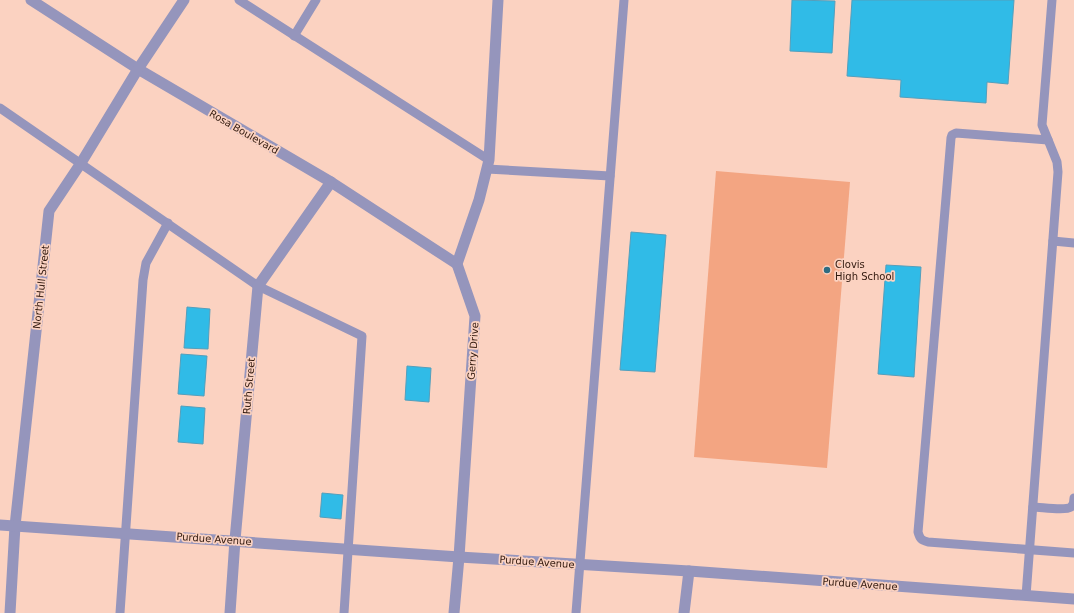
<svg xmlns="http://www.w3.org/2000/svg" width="1074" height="613" viewBox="0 0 1074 613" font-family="'DejaVu Sans',sans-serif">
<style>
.green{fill:#f3a582}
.building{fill:#30bbe7;stroke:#539fbc}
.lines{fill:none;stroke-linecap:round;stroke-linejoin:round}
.service{stroke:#9595bc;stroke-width:9}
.minor{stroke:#9595bc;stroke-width:11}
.tertiary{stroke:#9595bc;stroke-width:11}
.poi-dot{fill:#2e6c82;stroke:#fbd2c1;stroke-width:1.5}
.labels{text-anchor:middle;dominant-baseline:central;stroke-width:3.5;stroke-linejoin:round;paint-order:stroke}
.street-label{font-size:10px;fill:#31190e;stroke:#fbd2c1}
.poi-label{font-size:10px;fill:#31190e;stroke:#fbd2c1;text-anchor:start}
</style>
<rect width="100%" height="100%" fill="#fbd2c1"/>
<!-- green -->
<path class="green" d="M716 171 850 182 827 468 694 457Z"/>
<!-- building -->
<g class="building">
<path d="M792 0 835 1 832 53 790 51Z"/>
<path d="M852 0H1014L1008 84 987 82 986 103 900 97 901 80 847 76Z"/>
<path d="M631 232 666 235 655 372 620 370Z"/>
<path d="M886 265 921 267 914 377 878 374Z"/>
<path d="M187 307 210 309 208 349 184 348Z"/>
<path d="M181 354 207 356 204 396 178 394Z"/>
<path d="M407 366 431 368 429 402 405 400Z"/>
<path d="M181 406 205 408 203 444 178 442Z"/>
<path d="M322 493 343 495 341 519 320 517Z"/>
</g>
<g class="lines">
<!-- service -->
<g class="service">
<path d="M239 0 489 160"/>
<path d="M294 36 316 0"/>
<path d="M0 108 258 286 362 336 344 613"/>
<path d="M1048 140 956 133 952 135 951 138 918 532C920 539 921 540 928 542L1074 553"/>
<path d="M487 169 610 176"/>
<path d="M1053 241 1074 243"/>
<path d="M1033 507C1041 507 1065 511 1071 507 1074 504 1074 501 1074 498"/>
<path d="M1026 596 1058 172 1057 162 1042 125 1052 0"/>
<path d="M120 613 143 280 146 263 168 223"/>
<path d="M576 613 624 0"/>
</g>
<!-- minor -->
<g class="minor">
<path d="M31 0 138 69 331 182 457 264"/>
<path d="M10 613 15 526 49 211 81 163 138 69 184 0"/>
<path d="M230 613 235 540 258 286 331 182"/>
<path d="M454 613 459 557 475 316 457 264 479 200 489 160 498 0"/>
<path d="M684 613 689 571"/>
</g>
<!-- tertiary -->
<path class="tertiary" d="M0 525 459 557 689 571 1074 599"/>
</g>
<!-- markers -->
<circle class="poi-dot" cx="827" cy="270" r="4"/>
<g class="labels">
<!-- street labels -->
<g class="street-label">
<text transform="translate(244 132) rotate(30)">Rosa Boulevard</text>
<text transform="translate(41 287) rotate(-84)">North Hull Street</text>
<text transform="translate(473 351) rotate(-86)">Gerry Drive</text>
<text transform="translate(249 386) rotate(-85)">Ruth Street</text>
<text transform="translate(214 539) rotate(4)">Purdue Avenue</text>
<text transform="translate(537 562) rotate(4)">Purdue Avenue</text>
<text transform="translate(860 584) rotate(4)">Purdue Avenue</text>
</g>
<!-- poi labels -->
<g class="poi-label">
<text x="835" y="264">Clovis<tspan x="835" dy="12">High School</tspan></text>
</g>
</g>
</svg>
